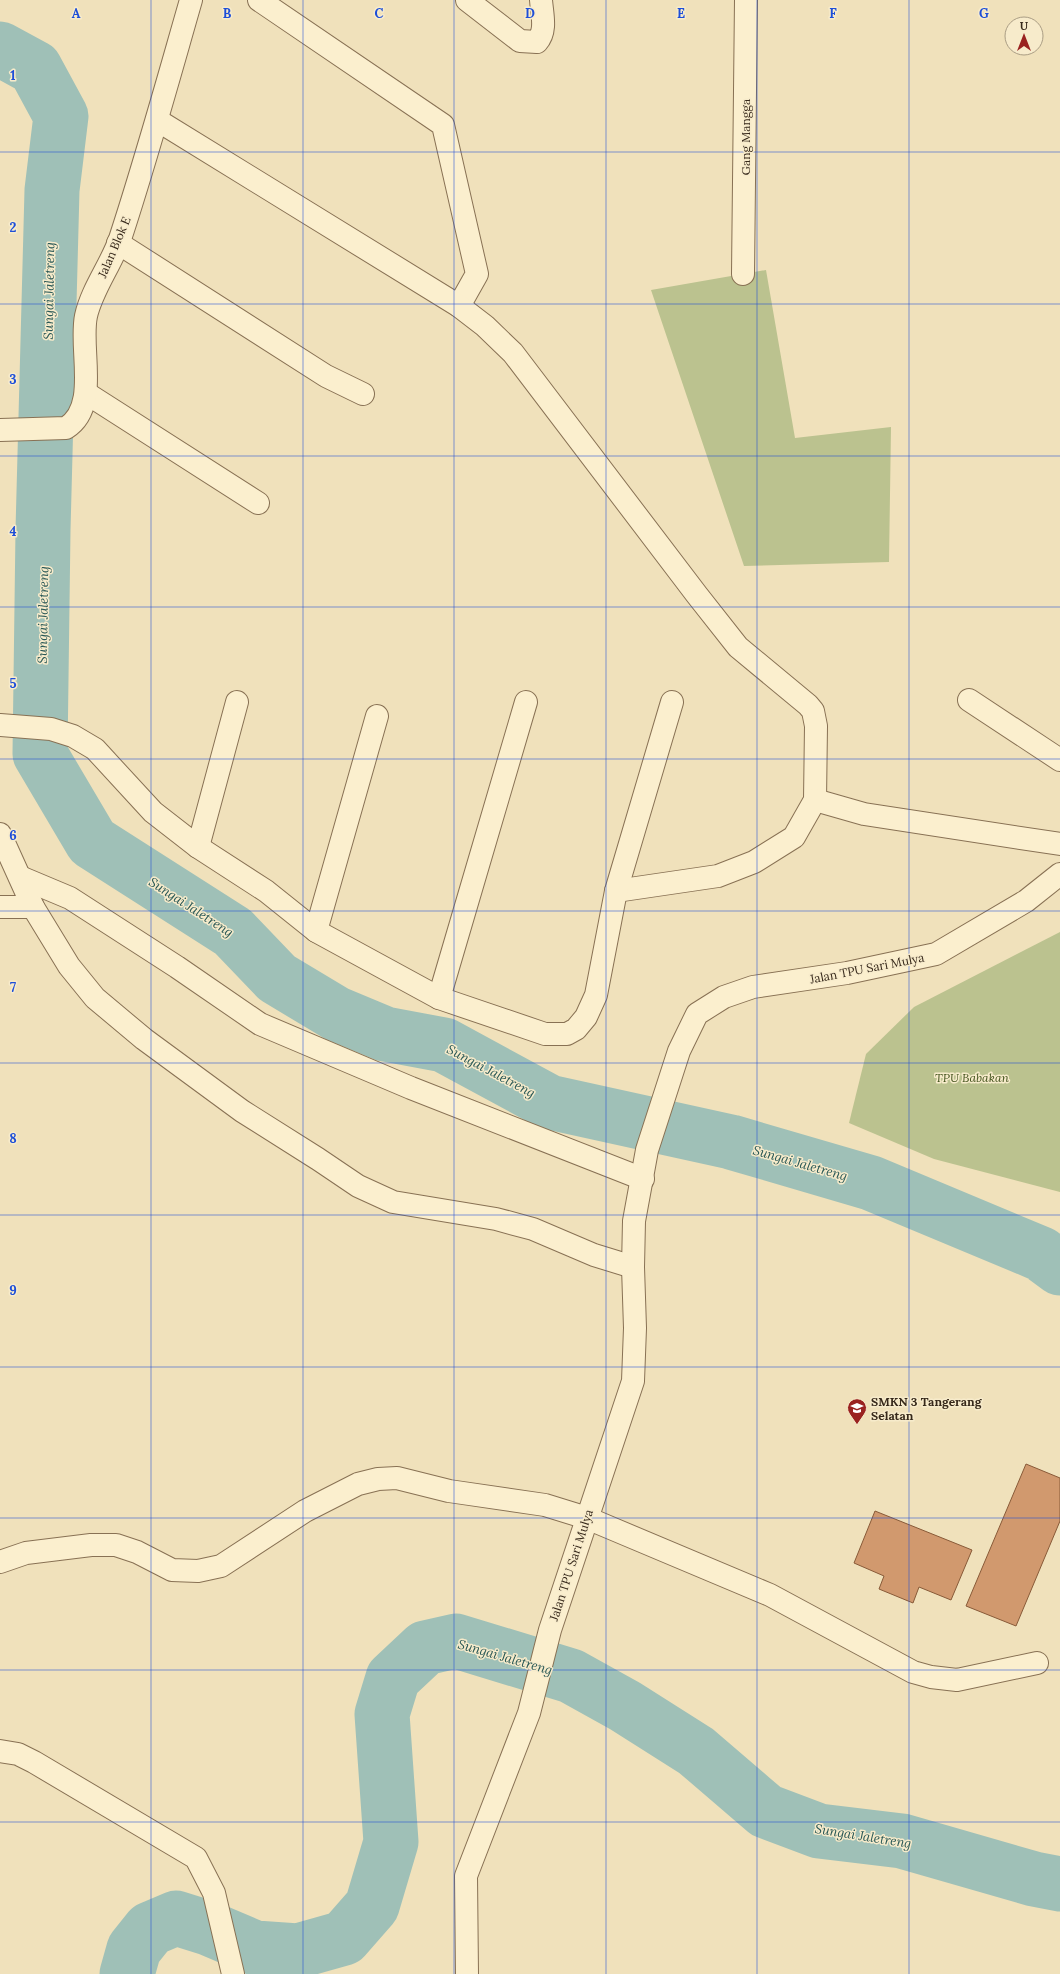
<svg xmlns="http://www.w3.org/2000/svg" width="1060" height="1974" viewBox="0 0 1060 1974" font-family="Lora,serif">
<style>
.cemetery{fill:#bbc28f}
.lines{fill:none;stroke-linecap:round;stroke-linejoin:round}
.river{stroke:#9fc0b7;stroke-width:55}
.building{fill:#d1996e;stroke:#885a38}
.minor-casing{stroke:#887154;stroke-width:24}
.minor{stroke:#fbefce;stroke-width:22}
.grid{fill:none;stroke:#1d4ed8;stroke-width:1;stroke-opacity:0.55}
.labels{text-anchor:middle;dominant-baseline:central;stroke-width:3;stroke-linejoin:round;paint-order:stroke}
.street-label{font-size:12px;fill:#36281a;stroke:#f7ebcb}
.park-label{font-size:12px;font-style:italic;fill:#45541f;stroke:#f7ebcb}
.poi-label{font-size:12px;font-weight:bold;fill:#36281a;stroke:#f7ebcb;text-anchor:start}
.water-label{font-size:13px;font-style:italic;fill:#285755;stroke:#f7ebcb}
.grid-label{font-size:13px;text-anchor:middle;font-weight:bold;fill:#1d4ed8;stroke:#f7ebcb;stroke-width:3;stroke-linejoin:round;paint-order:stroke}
</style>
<rect width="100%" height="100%" fill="#f0e1bb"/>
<!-- cemetery -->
<g class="cemetery">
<path d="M766 270 795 438 891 427 889 562 744 566 651 290Z"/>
<path d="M1060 932V1192L934 1159 849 1123 866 1054 914 1007Z"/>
</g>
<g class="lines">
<!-- river -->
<g class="river">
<path d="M0 49 35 68 61 116 52 190 43 530 40 754 92 842 233 932 277 978 337 1014 385 1034 444 1045 549 1102 731 1142 871 1183 1041 1254 1060 1268"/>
<path d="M127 1974 134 1949 150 1929 176 1918 208 1928 255 1948 298 1951 344 1938 372 1906 391 1842 382 1714 393 1678 425 1648 456 1641 571 1676 625 1706 696 1751 766 1811 819 1831 902 1841 1034 1879 1060 1884"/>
</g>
</g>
<!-- building -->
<g class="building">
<path d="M1026 1464 1060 1478V1521L1016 1626 966 1606Z"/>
<path d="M875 1511 972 1550 951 1600 919 1587 913 1603 879 1589 884 1576 854 1563Z"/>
</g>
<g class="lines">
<defs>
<g id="minor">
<path d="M259 0 443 125 477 274 459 306"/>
<path d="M467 0 520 41 537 42C547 31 542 14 541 0"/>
<path d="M157 120 459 306 485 326 513 353 697 595 738 647 808 705 813 711 816 726 815 800 794 837 754 862 718 876 616 891"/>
<path d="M118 243 326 376 363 394"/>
<path d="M743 274 746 0"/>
<path d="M86 393 258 503"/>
<path d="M0 430 66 428C100 407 79 349 86 316 92 289 111 265 120 239 146 160 168 80 191 0"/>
<path d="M969 700 1060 760"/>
<path d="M0 725 51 729 73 736 95 749 153 812 198 847 266 891 316 931 439 998 545 1034H567L576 1029 586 1017 596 995 616 891 672 702"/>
<path d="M815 800 864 814 1060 844"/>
<path d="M0 834 33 907 69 966 95 998 144 1039 242 1111 318 1159 358 1186 393 1202 496 1219 533 1229 594 1255 633 1267"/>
<path d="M198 847 237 702"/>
<path d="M20 877 70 898 177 967 260 1024 411 1088 643 1179"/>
<path d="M0 907H33"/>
<path d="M316 931 377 716"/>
<path d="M439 998 526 702"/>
<path d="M0 1562 26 1553 91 1545H116L137 1552 172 1570 198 1571 221 1566 305 1511 358 1484 378 1479 397 1478 449 1491 545 1505 587 1518 770 1595 913 1672 931 1677 957 1680 1037 1663"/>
<path d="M0 1751 18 1754 34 1762 196 1858 214 1893 233 1974"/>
<path d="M467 1974 466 1876 529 1713 550 1630 633 1381 635 1328 633 1267 634 1221 647 1150 679 1051 697 1014 724 997 753 987 847 973 936 954 1026 901 1060 874"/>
</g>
</defs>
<!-- minor casing -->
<use href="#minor" class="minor-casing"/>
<!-- minor -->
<use href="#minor" class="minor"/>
</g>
<!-- grid -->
<path class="grid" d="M151 0V1974M303 0V1974M454 0V1974M606 0V1974M757 0V1974M909 0V1974M0 152H1060M0 304H1060M0 456H1060M0 607H1060M0 759H1060M0 911H1060M0 1063H1060M0 1215H1060M0 1367H1060M0 1518H1060M0 1670H1060M0 1822H1060"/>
<!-- icons -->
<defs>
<symbol id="school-pin" viewBox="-11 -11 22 30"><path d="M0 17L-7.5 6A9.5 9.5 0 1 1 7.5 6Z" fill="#9a2220" stroke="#f7ebcb"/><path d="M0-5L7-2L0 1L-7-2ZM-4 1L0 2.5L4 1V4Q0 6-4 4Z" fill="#fff"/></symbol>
</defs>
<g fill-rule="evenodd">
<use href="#school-pin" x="846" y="1397" width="22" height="30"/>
</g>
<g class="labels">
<!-- street labels -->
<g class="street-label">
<text transform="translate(745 137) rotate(-90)">Gang Mangga</text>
<text transform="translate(114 247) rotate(-67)">Jalan Blok E</text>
<text transform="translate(867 968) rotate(-11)">Jalan TPU Sari Mulya</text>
<text transform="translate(571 1565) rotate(-72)">Jalan TPU Sari Mulya</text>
</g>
<!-- park labels -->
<g class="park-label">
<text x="972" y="1077">TPU Babakan</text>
</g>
<!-- poi labels -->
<g class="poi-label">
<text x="871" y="1401">SMKN 3 Tangerang<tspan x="871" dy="14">Selatan</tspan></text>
</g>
<!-- water labels -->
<g class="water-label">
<text transform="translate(49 291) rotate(-89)">Sungai Jaletreng</text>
<text transform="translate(43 615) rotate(-89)">Sungai Jaletreng</text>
<text transform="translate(191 907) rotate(33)">Sungai Jaletreng</text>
<text transform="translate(491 1071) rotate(28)">Sungai Jaletreng</text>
<text transform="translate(800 1163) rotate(16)">Sungai Jaletreng</text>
<text transform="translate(505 1657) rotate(16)">Sungai Jaletreng</text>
<text transform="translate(863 1836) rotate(9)">Sungai Jaletreng</text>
</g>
</g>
<g class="grid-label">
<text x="76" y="18">A</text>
<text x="227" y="18">B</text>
<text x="379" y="18">C</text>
<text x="530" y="18">D</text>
<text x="681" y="18">E</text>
<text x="833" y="18">F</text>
<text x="984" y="18">G</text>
<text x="13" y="80">1</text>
<text x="13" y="232">2</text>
<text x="13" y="384">3</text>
<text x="13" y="536">4</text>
<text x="13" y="688">5</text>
<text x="13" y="840">6</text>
<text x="13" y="992">7</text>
<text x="13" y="1143">8</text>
<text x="13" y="1295">9</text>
</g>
<!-- north arrow -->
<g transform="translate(1024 36)"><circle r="19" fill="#f7ebcb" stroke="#aa9d84"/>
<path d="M0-3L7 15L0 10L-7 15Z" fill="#9a2220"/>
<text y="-6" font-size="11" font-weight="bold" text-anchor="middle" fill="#36281a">U</text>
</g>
</svg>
